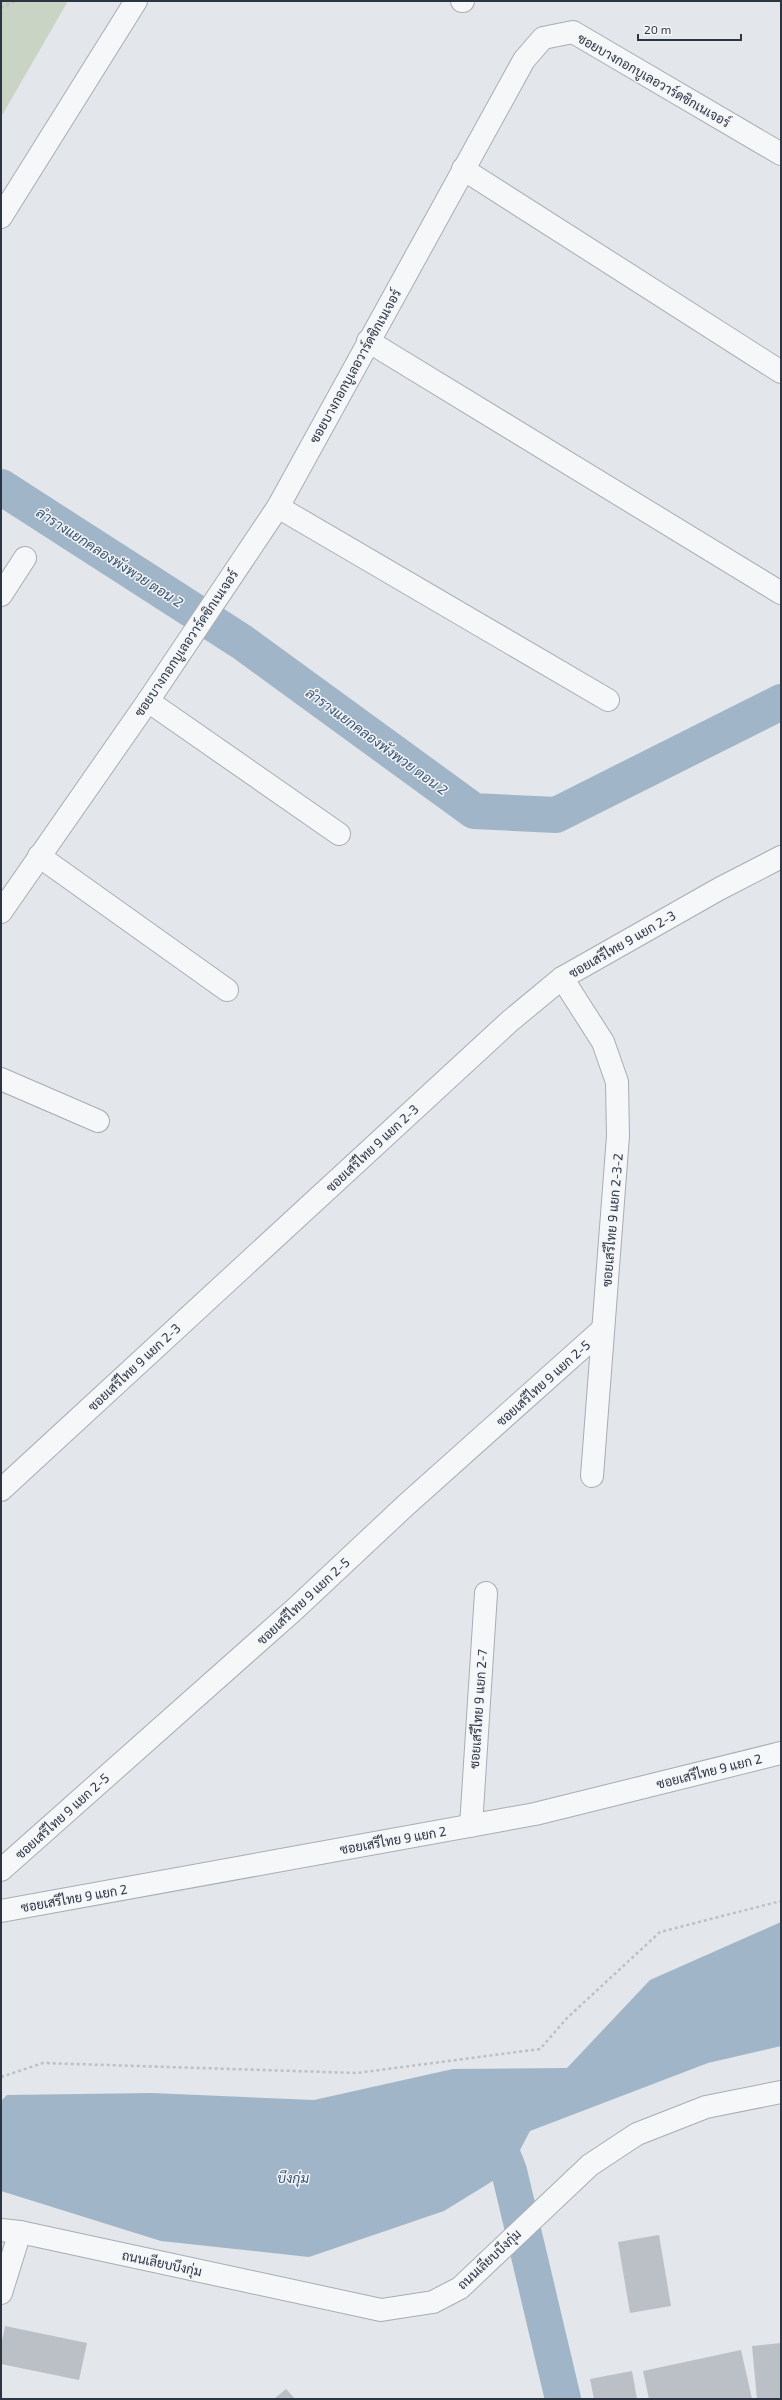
<svg xmlns="http://www.w3.org/2000/svg" width="782" height="2400" viewBox="0 0 782 2400" font-family="'Exo 2',Sarabun,sans-serif">
<style>
.green{fill:#c9d4c5}
.water{fill:#a1b5c8}
.lines{fill:none;stroke-linecap:round;stroke-linejoin:round}
.canal{stroke:#a1b5c8;stroke-width:36}
.building{fill:#bbc0c7}
.minor-casing{stroke:#a8adb4;stroke-width:24}
.path{stroke:#bdc1c6;stroke-width:2.5;stroke-dasharray:3 3;stroke-linecap:butt}
.minor{stroke:#f6f7f9;stroke-width:22}
.labels{text-anchor:middle;dominant-baseline:central;stroke-width:3;stroke-linejoin:round;paint-order:stroke}
.street-label{font-size:13px;fill:#2c3542;stroke:#f3f5f8}
.water-label{font-size:14px;font-style:italic;fill:#395573;stroke:#f3f5f8}
</style>
<rect width="100%" height="100%" fill="#e3e6ea"/>
<!-- green -->
<path class="green" d="M1 1H68L1 117Z"/>
<!-- water -->
<path class="water" d="M781 1922V2046L708 2063 530 2131 509 2171 444 2211 309 2257 161 2241 1 2191V2101L7 2095 152 2093 314 2100 453 2069 567 2068 650 1980Z"/>
<g class="lines">
<!-- canal -->
<g class="canal">
<path d="M1 487 242 642 474 811 556 815 781 702"/>
<path d="M491 2126 509 2171 563 2399"/>
</g>
</g>
<!-- building -->
<g class="building">
<path d="M659 2235 671 2306 630 2313 618 2242Z"/>
<path d="M5 2326 87 2343 79 2380 1 2364V2347Z"/>
<path d="M781 2343V2399H757L752 2346Z"/>
<path d="M741 2350 752 2399H649L643 2371Z"/>
<path d="M632 2371 637 2399H594L590 2379Z"/>
<path d="M286 2389 295 2399H274Z"/>
</g>
<g class="lines">
<defs>
<g id="minor">
<path d="M462 1H463"/>
<path d="M463 169 781 372"/>
<path d="M1 217 136 1"/>
<path d="M368 341 781 593"/>
<path d="M278 507 608 700"/>
<path d="M1 595 25 558"/>
<path d="M148 701 339 834"/>
<path d="M39 856 227 990"/>
<path d="M1 912 148 701 278 507 524 60 543 38 573 32 781 154"/>
<path d="M562 978 603 1042 617 1082 618 1136 592 1476"/>
<path d="M1 1079 98 1121"/>
<path d="M1 1490 510 1021 562 978 719 889 781 857"/>
<path d="M471 1826 486 1593"/>
<path d="M1 1870 295 1609 406 1505 603 1329"/>
<path d="M1 1911 535 1814 781 1753"/>
<path d="M1 2230 20 2232 381 2310 433 2302 460 2288 590 2165 637 2134 706 2107 781 2092"/>
<path d="M1 2293 20 2232"/>
</g>
</defs>
<!-- minor casing -->
<use href="#minor" class="minor-casing"/>
<!-- path -->
<g class="path">
<path d="M1 8 15 1"/>
<path d="M1 2077 43 2063 357 2073 540 2049 567 2018 660 1932 781 1901"/>
</g>
<!-- minor -->
<use href="#minor" class="minor"/>
</g>
<g class="labels">
<!-- street labels -->
<g class="street-label">
<text transform="translate(654 80) rotate(30)">ซอยบางกอกบูเลอวาร์ดซิกเนเจอร์</text>
<text transform="translate(355 366) rotate(-61)">ซอยบางกอกบูเลอวาร์ดซิกเนเจอร์</text>
<text transform="translate(186 643) rotate(-56)">ซอยบางกอกบูเลอวาร์ดซิกเนเจอร์</text>
<text transform="translate(622 944) rotate(-30)">ซอยเสรีไทย 9 แยก 2-3</text>
<text transform="translate(372 1148) rotate(-43)">ซอยเสรีไทย 9 แยก 2-3</text>
<text transform="translate(612 1220) rotate(-85)">ซอยเสรีไทย 9 แยก 2-3-2</text>
<text transform="translate(134 1367) rotate(-43)">ซอยเสรีไทย 9 แยก 2-3</text>
<text transform="translate(543 1383) rotate(-42)">ซอยเสรีไทย 9 แยก 2-5</text>
<text transform="translate(303 1601) rotate(-43)">ซอยเสรีไทย 9 แยก 2-5</text>
<text transform="translate(478 1709) rotate(-86)">ซอยเสรีไทย 9 แยก 2-7</text>
<text transform="translate(709 1771) rotate(-14)">ซอยเสรีไทย 9 แยก 2</text>
<text transform="translate(62 1816) rotate(-42)">ซอยเสรีไทย 9 แยก 2-5</text>
<text transform="translate(393 1840) rotate(-10)">ซอยเสรีไทย 9 แยก 2</text>
<text transform="translate(74 1898) rotate(-10)">ซอยเสรีไทย 9 แยก 2</text>
<text transform="translate(489 2259) rotate(-43)">ถนนเลียบบึงกุ่ม</text>
<text transform="translate(162 2263) rotate(12)">ถนนเลียบบึงกุ่ม</text>
</g>
<!-- water labels -->
<g class="water-label">
<text transform="translate(110 557) rotate(33)">ลำรางแยกคลองพังพวย ตอน 2</text>
<text transform="translate(377 741) rotate(36)">ลำรางแยกคลองพังพวย ตอน 2</text>
<text x="293" y="2177">บึงกุ่ม</text>
</g>
</g>
<!-- border -->
<rect width="782" height="2400" fill="none" stroke="#2c3542" stroke-width="4"/>
<!-- scale -->
<path d="M638 34v6h103v-6" fill="none" stroke="#2c3542" stroke-width="2"/>
<text x="644" y="34" font-size="12" fill="#2c3542" stroke="#f3f5f8" stroke-width="3" paint-order="stroke">20 m</text>
</svg>
